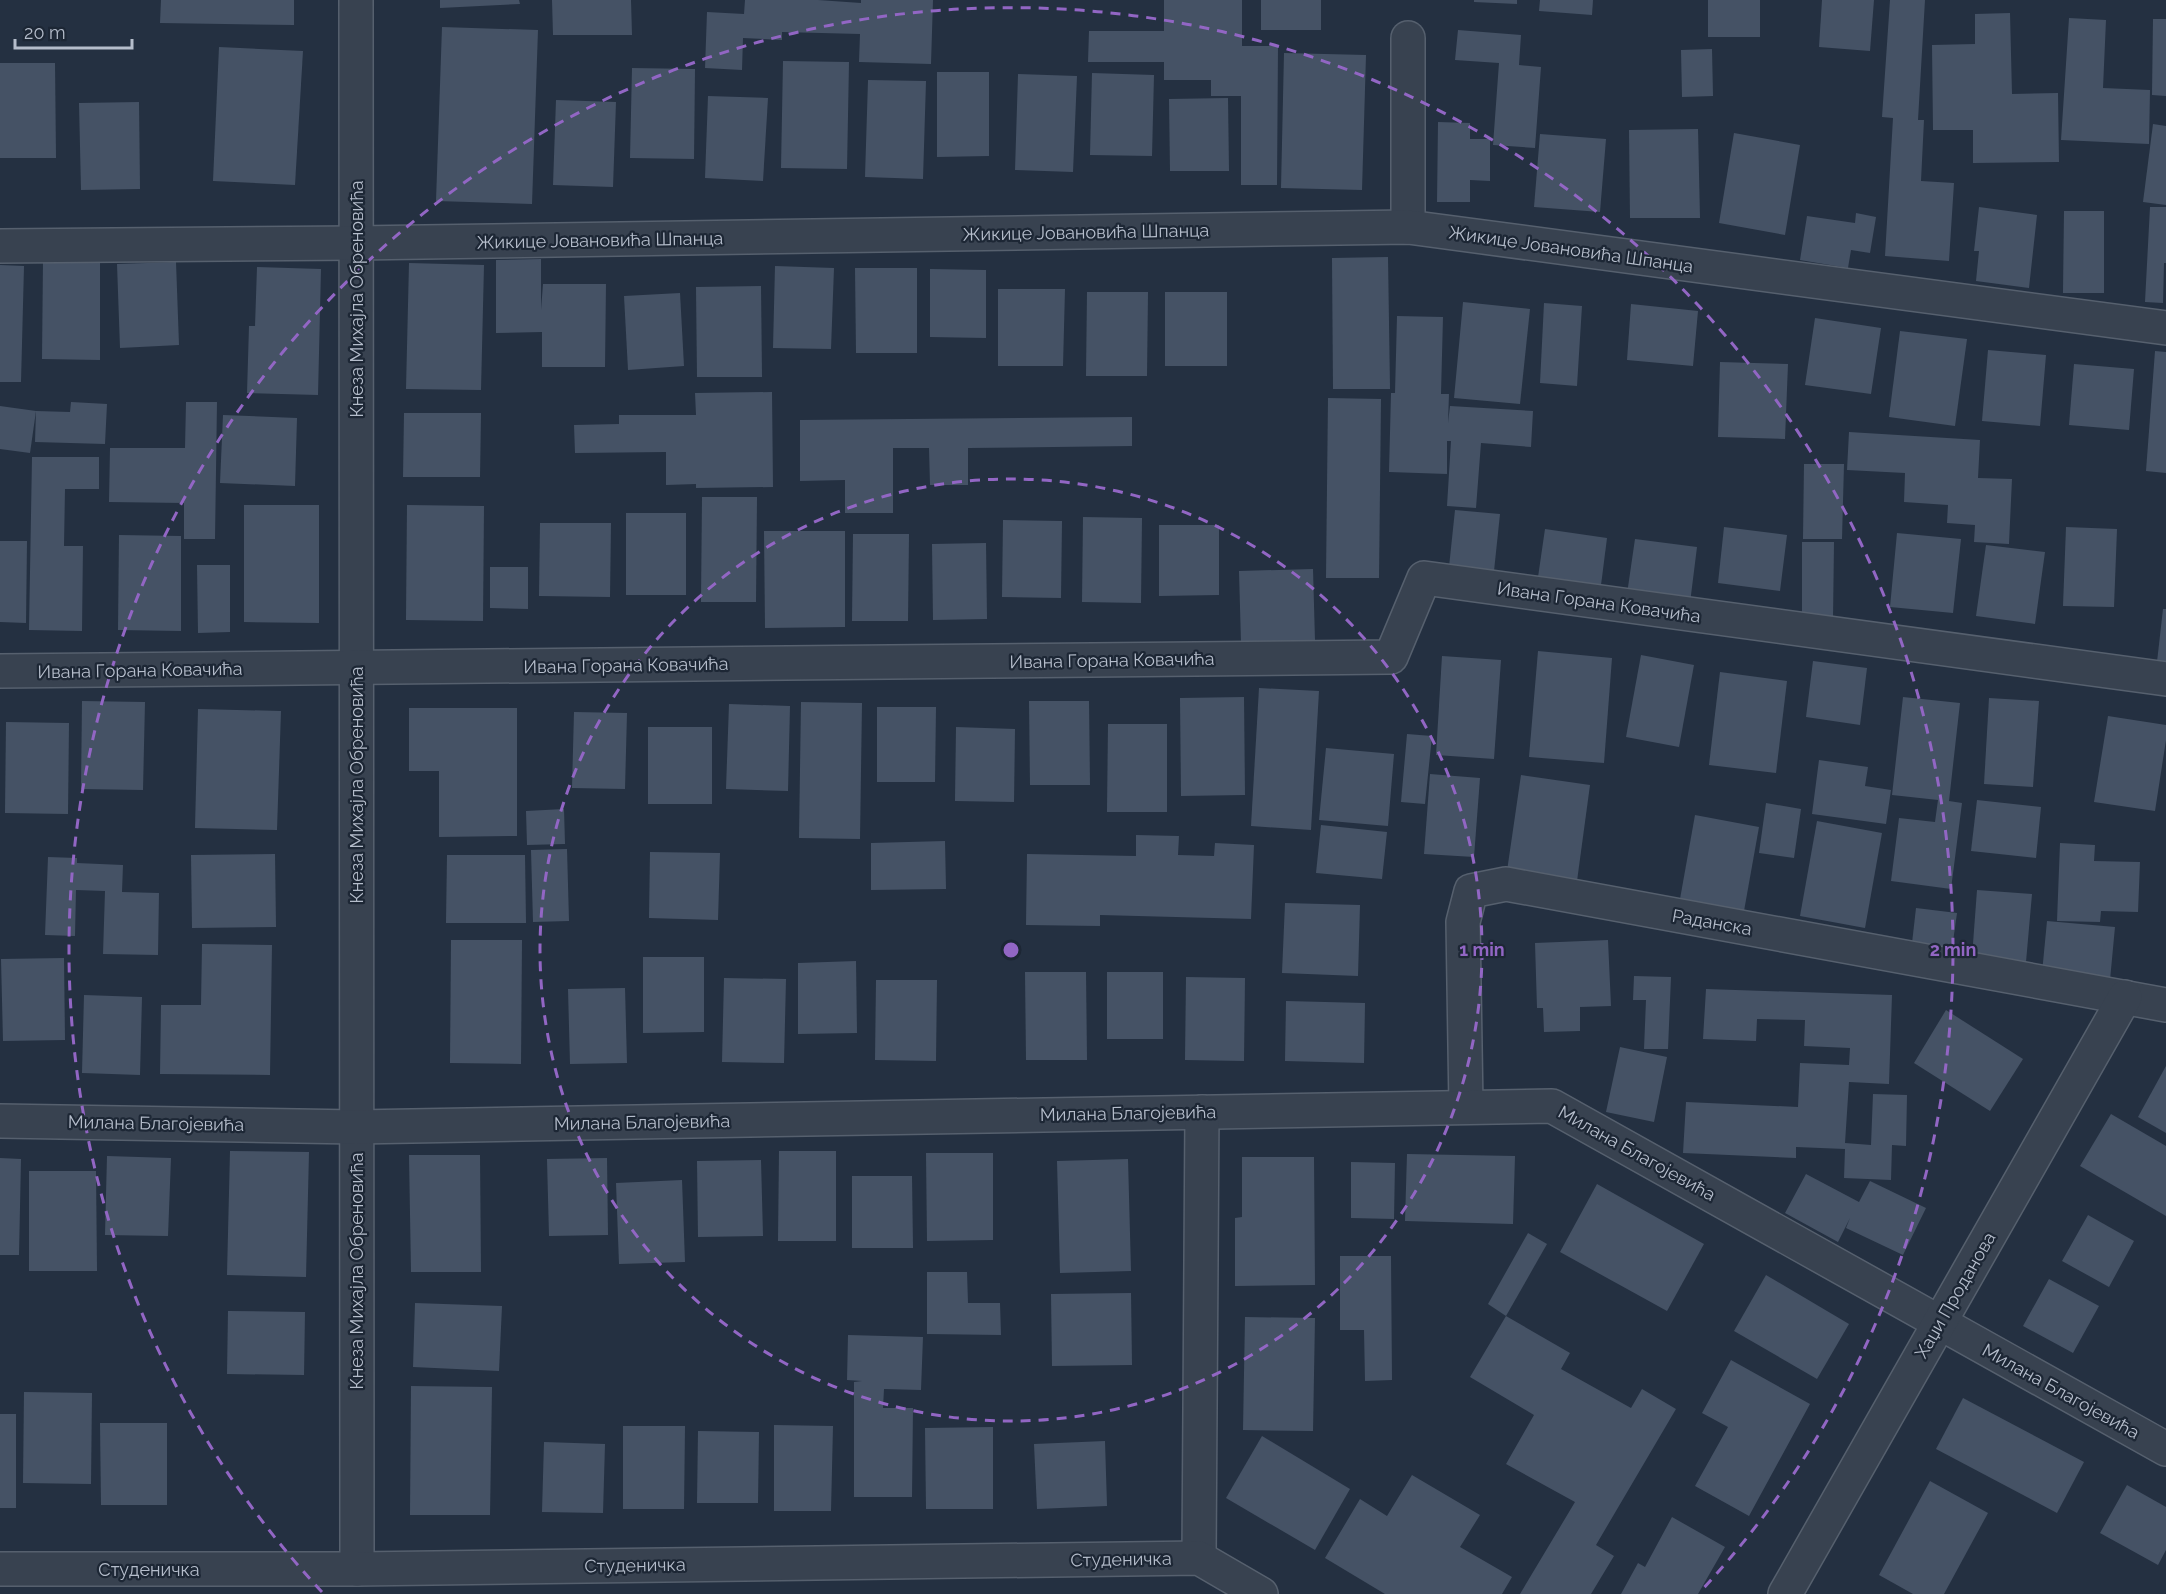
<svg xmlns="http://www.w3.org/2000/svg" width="2166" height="1594" viewBox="0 0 2166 1594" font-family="Raleway,sans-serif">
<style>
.building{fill:#455265}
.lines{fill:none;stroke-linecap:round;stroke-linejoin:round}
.minor-casing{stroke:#56606e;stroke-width:36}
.minor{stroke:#384250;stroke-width:33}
.ring{fill:none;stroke:#9266c4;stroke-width:3;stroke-dasharray:10 8}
.labels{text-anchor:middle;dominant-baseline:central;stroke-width:4.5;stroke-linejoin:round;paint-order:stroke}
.street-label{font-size:18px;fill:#b5bdcb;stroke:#1d2735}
.centre{fill:#9266c4;stroke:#1d2735;stroke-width:3}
.ring-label{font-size:18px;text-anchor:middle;font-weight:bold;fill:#9266c4;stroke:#1d2735;stroke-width:4.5;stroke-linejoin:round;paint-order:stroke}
</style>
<rect width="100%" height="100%" fill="#243041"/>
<!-- building -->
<g class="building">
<path d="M161 0H294V25L160 23Z"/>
<path d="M440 0H519L520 4 440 8Z"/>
<path d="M552 0H631L632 35H553Z"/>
<path d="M745 0H818L861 3V0H933L931 64 859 62 860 34 782 32V40L743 38 742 70 705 68 707 12 744 14Z"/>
<path d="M1164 0H1242V46H1278L1277 185H1241V96H1211V80H1164V62H1088L1089 31H1164Z"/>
<rect x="1261" y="0" width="60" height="30"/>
<path d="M1474 0H1517V4L1474 2Z"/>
<path d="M1540 0H1593L1592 15 1539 11Z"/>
<rect x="1708" y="0" width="52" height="37"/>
<path d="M1822 0H1874L1870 51 1819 47Z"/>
<path d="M1890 0H1925L1918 120H1924L1921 181 1954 183 1949 261 1885 256 1893 118 1882 117Z"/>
<path d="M2010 13 2012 94 2058 93 2059 162 1973 163V130H1933L1932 45 1975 44V14Z"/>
<path d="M2069 18 2106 20 2103 88 2150 90 2149 144 2061 140Z"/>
<path d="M2153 19H2166V96L2152 95Z"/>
<path d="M442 27 538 30 532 204 436 201Z"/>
<path d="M1458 30 1521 35 1519 65 1541 67 1535 148 1493 145 1499 63 1455 60Z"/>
<path d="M219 47 303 51 295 185 213 181Z"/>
<path d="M1712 49 1713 96 1682 97 1681 50Z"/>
<path d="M1284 53 1366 55 1362 190 1281 188Z"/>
<path d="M783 61 849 62 847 169 781 168Z"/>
<path d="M0 63H55L56 158H0Z"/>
<path d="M632 68 695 69 694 159 630 158Z"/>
<path d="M937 72H989V156L937 157Z"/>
<path d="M1092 73 1154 75 1152 156 1090 155Z"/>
<path d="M1018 74 1077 76 1073 172 1015 170Z"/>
<path d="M868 80 926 81 923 179 865 177Z"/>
<path d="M708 96 768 98 763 181 705 178Z"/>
<path d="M1228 98 1229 171H1170L1169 99Z"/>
<path d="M556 100 616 102 613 187 553 185Z"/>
<path d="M139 102 140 189 81 190 79 103Z"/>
<path d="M1438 122 1470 123V139H1490V181L1470 180V202H1437Z"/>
<path d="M2153 124 2166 126V205L2143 202Z"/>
<path d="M1698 129 1700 218H1630L1629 130Z"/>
<path d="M1734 133 1800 145 1785 235 1719 223Z"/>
<path d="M1540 134 1606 139 1600 212 1534 207Z"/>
<path d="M1979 207 2037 215 2029 288 1976 281 1979 251H1974Z"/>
<path d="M2150 207H2166V263H2164L2163 303 2145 302Z"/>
<path d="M2064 211H2104V293H2063Z"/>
<path d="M1856 213 1876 217 1870 253 1851 250 1848 268 1800 260 1807 216 1855 223Z"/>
<path d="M1388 257 1390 389H1333L1332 258Z"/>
<path d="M541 259V310L543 284H606L605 367H542V332L496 333V260Z"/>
<path d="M43 260 100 261V360L42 359Z"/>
<path d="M176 262 179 345 120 348 117 264Z"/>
<path d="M409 263 484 265 481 390 406 389Z"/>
<path d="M0 265 24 266 21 382H0Z"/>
<path d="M775 266 834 268 831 349 773 348Z"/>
<path d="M257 267 321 269 318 395 247 393 249 326H255Z"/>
<path d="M855 268H917V353H856Z"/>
<path d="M930 269 986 270V338L930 337Z"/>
<path d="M761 286 762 377H697L696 287Z"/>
<path d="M998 289H1065L1063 366H998Z"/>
<path d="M1087 292H1148L1147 376H1086Z"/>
<rect x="1165" y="292" width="62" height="74"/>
<path d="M680 293 684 366 628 370 624 296Z"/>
<path d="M1463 302 1530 309 1520 404 1454 398Z"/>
<path d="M1544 303 1582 306 1577 386 1540 383Z"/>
<path d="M1631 304 1698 311 1693 366 1627 360Z"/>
<path d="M1397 316 1443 317 1441 394H1449L1448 423 1450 406 1533 411 1531 447 1481 443 1476 508 1447 506 1451 441H1447V474L1389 472 1391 393H1395Z"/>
<path d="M1815 318 1881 328 1871 394 1805 385Z"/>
<path d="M1900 331 1967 339 1955 426 1889 417Z"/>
<path d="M1988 350 2046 355 2040 426 1982 421Z"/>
<path d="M2155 351 2166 352V473L2146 471Z"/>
<path d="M1720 362 1788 364 1785 439 1718 437Z"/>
<path d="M2074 364 2134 369 2129 430 2069 425Z"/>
<path d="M772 392 773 487 696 488V484L666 485V452L575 453 574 425 619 424V415H696L695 393Z"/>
<path d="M1328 398 1381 399 1379 578H1326Z"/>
<path d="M71 402 107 404 105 444 35 442 36 411 70 412Z"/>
<path d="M186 402H217L215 539H184V503L109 502 110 448H185Z"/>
<path d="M0 406 36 411 30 453 0 449Z"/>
<path d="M404 413H481L480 477H403Z"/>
<path d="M223 415 297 418 295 486 220 483Z"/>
<path d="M1132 417V446L968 448V485H930L929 448H893V513H845V480L800 481V420Z"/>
<path d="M1849 432 1980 440 1978 478 2012 479 2009 544 1974 542 1975 525 1947 523 1948 505 1904 502 1905 473 1847 470Z"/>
<path d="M32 457H99V489H65L64 546H83L82 631 29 630Z"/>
<path d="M1804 464H1844L1842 539H1803Z"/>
<path d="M702 497H757L756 602H701Z"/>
<path d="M244 505H319V623L244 622Z"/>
<path d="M407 505 484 506 483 621 406 620Z"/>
<path d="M1455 510 1500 514 1494 571 1449 567Z"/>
<rect x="626" y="513" width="60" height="82"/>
<path d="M1083 517 1142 518 1141 603 1082 602Z"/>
<path d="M1003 520 1062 521 1061 598 1002 597Z"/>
<path d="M540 523H611L610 597 539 596Z"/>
<path d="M1159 525H1219V595L1159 596Z"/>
<path d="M1724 527 1787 535 1780 591 1718 583Z"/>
<path d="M2066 527 2117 529 2114 607 2063 606Z"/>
<path d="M1545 529 1607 538 1600 593 1537 584Z"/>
<path d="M764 531H845V627L765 628Z"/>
<path d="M1897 533 1961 539 1953 613 1890 607Z"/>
<path d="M853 534H909L908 621H852Z"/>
<path d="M119 535 181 536V631L118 630Z"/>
<path d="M1635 539 1697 547 1690 603 1627 594Z"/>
<path d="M0 541H27L26 623 0 622Z"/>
<path d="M1802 542H1834L1833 619 1802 618Z"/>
<path d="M986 543 987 619 933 620 932 544Z"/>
<path d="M1986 545 2045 552 2035 624 1976 616Z"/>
<path d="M197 565H230V632L198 633Z"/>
<path d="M490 567H528V609L490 608Z"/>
<path d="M1313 569 1315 641 1241 643 1239 571Z"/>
<path d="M2163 609H2166V664L2157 662Z"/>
<path d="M1538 651 1612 658 1604 763 1529 757Z"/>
<path d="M1641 655 1694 665 1679 747 1626 737Z"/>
<path d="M1442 656 1501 660 1494 759 1436 755Z"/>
<path d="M1813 661 1867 668 1860 725 1806 717Z"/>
<path d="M1720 672 1787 681 1776 773 1709 765Z"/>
<path d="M1259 688 1319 691 1311 830 1251 826Z"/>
<path d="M1244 697 1245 795 1181 796 1180 698Z"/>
<path d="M1903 697 1960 703 1949 801 1962 803 1951 889 1891 881 1899 818 1935 822 1938 800 1892 795Z"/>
<path d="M1989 698 2039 701 2033 787 1984 784Z"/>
<path d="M82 701 145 702 143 790 81 789Z"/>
<path d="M1029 701H1089L1090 785H1030Z"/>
<path d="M801 702 862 703 860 839 799 838Z"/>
<path d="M729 704 790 706 788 791 726 789Z"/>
<path d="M877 707H936L935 782H877Z"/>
<path d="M409 708H517V836L439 837V771H409Z"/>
<path d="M198 709 281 711 277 830 195 828Z"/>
<path d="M574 712 627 713 625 789 572 788Z"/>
<path d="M2108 716 2166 725V740L2155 811 2094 802Z"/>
<path d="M6 722 69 723 68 814 5 813Z"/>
<path d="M1108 724H1167V812H1107Z"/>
<rect x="648" y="727" width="64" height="77"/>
<path d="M956 727 1015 729 1014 802 955 801Z"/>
<path d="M1407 734 1432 736 1425 804 1401 802Z"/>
<path d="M1326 748 1394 754 1388 826 1319 820Z"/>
<path d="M1819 760 1868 767 1865 786 1891 790 1886 824 1812 814Z"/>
<path d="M1430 774 1480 778 1474 857 1424 854Z"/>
<path d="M1521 775 1590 785 1577 881 1507 871Z"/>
<path d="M1977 800 2041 807 2036 858 1971 851Z"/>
<path d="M1766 803 1801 809 1794 858 1759 853Z"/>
<path d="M564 809 565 844 527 845 526 811Z"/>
<path d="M1695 815 1759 827 1744 911 1680 899Z"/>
<path d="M1817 821 1882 833 1865 928 1800 916Z"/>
<path d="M1321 825 1387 832 1382 879 1316 873Z"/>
<path d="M1136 835 1179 836 1178 855 1214 856 1215 843 1254 845 1251 919 1100 915V926L1026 925 1027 854 1136 856Z"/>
<path d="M945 841 946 889 871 890V843Z"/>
<path d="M2060 843 2095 845 2094 861 2140 862 2138 912 2101 911 2100 922 2057 921Z"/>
<path d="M567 849 569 921 533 922 531 850Z"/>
<path d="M650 852 720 853 718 920 649 918Z"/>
<path d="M275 854 276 927 192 928 191 855Z"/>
<path d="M447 855H525L526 923H446Z"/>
<path d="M48 857 77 858V863L123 865 122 892 159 893 158 955 103 954 105 891 76 890 75 936 45 935Z"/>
<path d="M1977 890 2032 894 2026 962 1972 957Z"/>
<path d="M1285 903 1360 905 1358 976 1282 973Z"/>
<path d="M1916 908 1957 913 1951 956 1911 952Z"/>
<path d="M2047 921 2115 927 2110 980 2042 973Z"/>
<path d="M451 940H522L521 1064 450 1063Z"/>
<path d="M1608 940 1611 1006 1580 1007V1031L1544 1032 1543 1008H1537L1535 943Z"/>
<path d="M202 944 272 945 270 1075 160 1074 161 1005H201Z"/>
<path d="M643 957H704V1032L643 1033Z"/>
<path d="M64 958 65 1040 3 1041 1 959Z"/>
<path d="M856 961 857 1033 798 1034V963Z"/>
<path d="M1025 972H1086L1087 1060H1026Z"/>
<rect x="1107" y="972" width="56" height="67"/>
<path d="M1634 976 1671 977 1668 1049H1644L1646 1000H1633Z"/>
<path d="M1186 977 1245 978 1244 1061 1185 1060Z"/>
<path d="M724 978 786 979 784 1063 722 1062Z"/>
<path d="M876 980H937L936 1061 875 1060Z"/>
<path d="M625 988 627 1063 570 1064 568 989Z"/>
<path d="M1706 989 1892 995 1889 1084 1849 1082 1845 1143 1871 1145 1873 1094 1907 1095 1906 1146 1892 1145 1891 1180 1844 1178 1845 1149 1796 1147V1158L1683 1153 1686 1102 1798 1107 1800 1063 1849 1065 1850 1048 1804 1046 1805 1020 1757 1019 1756 1041 1703 1039Z"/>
<path d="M84 995 142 997 140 1075 82 1073Z"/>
<path d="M1286 1001 1365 1003 1364 1063 1285 1061Z"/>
<path d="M1946 1010 2023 1059 1990 1111 1914 1063Z"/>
<path d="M1620 1047 1667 1057 1654 1122 1606 1112Z"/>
<path d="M2166 1066V1133L2138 1117Z"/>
<path d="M2111 1114 2166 1146V1216L2080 1166Z"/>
<path d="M230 1151 309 1152 306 1277 227 1275Z"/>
<path d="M779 1151H836V1241H778Z"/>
<path d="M926 1153H993V1240L927 1241Z"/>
<path d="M1407 1154 1515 1156 1513 1224 1405 1221Z"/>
<path d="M409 1155H480L481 1272H411Z"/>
<path d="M107 1156 171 1158 168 1236 105 1235Z"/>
<path d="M1242 1157H1314L1315 1285 1235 1286V1218L1242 1217Z"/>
<path d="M0 1158 21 1159 19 1255H0Z"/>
<path d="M607 1158 608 1235 549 1236 547 1159Z"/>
<path d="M1128 1159 1131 1271 1060 1273 1057 1161Z"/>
<path d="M761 1160 763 1236 698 1237 697 1161Z"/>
<path d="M1351 1162 1395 1163 1394 1219 1351 1218Z"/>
<path d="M29 1171H96L97 1271H29Z"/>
<path d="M1806 1174 1859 1202 1870 1181 1926 1208 1903 1255 1846 1228 1850 1218 1838 1242 1785 1213Z"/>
<path d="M852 1176H912L913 1248H852Z"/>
<path d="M682 1180 685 1262 619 1264 616 1183Z"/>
<path d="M1597 1184 1704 1244 1667 1311 1560 1252Z"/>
<path d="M2088 1215 2134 1241 2109 1287 2062 1261Z"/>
<path d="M1528 1233 1547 1244 1506 1316 1488 1304Z"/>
<path d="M1340 1256H1391L1392 1380 1365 1381 1364 1330H1340Z"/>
<path d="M927 1272H967L968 1303H1000L1001 1335 927 1334Z"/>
<path d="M1766 1275 1849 1324 1817 1379 1734 1331Z"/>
<path d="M2049 1279 2099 1306 2073 1353 2023 1326Z"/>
<path d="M1131 1293 1132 1365 1052 1366 1051 1294Z"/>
<path d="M415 1303 502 1306 499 1371 413 1367Z"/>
<path d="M228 1311 305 1312 304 1375 227 1374Z"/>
<path d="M1506 1316 1570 1353 1561 1369 1631 1408 1642 1389 1676 1409 1596 1545 1614 1556 1591 1594H1520L1575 1502 1506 1464 1534 1415 1470 1377Z"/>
<path d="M1245 1317 1315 1318 1313 1431 1243 1430Z"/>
<path d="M848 1335 923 1337 921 1390 884 1389 883 1408H913L912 1497H854V1382L862 1381 847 1380Z"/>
<path d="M1731 1360 1810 1404 1749 1516 1695 1486 1728 1427 1702 1413Z"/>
<path d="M411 1386 492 1387 490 1515H410Z"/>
<path d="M24 1392 92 1393 91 1484 23 1483Z"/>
<path d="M1963 1398 2084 1462 2057 1513 1936 1449Z"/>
<rect x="0" y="1414" width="16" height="94"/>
<path d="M100 1423H167V1505H101Z"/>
<path d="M774 1425 833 1426 831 1511H774Z"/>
<path d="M623 1426H685L684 1509H623Z"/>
<path d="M993 1427V1509H926L925 1428Z"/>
<path d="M698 1431 759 1432 758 1503H697Z"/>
<path d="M1262 1436 1350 1489 1315 1550 1226 1498Z"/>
<path d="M1105 1441 1107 1506 1037 1509 1034 1444Z"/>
<path d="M544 1442 605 1444 603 1513 542 1512Z"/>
<path d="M1412 1475 1480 1515 1460 1547 1512 1577 1502 1594H1385L1325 1558 1360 1499 1387 1516Z"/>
<path d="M1930 1481 1988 1513 1944 1594H1913L1879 1575Z"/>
<path d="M2127 1485 2166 1507V1550L2158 1565 2100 1533Z"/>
<path d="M1672 1517 1725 1547 1698 1594H1621L1638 1563 1645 1567Z"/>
</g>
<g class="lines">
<defs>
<g id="minor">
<path d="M356 0 357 1569"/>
<path d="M1408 227V38"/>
<path d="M0 246 356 243 1408 227 2166 328"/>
<path d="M0 671 1391 657 1424 578 2166 679"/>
<path d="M1466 1107 1463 922 1471 891 1506 884 2166 1005"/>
<path d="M0 1121 356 1127 1552 1106 2166 1449"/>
<path d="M1199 1558 1202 1112"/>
<path d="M0 1569H357L1199 1558 1261 1594"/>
<path d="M1785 1594 2125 997"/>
</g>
</defs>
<!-- minor casing -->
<use href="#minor" class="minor-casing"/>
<!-- minor -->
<use href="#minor" class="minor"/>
</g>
<!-- distance rings -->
<g class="ring">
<circle cx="1011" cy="950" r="471"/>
<path d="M322 1592A942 942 0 1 1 1700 1592"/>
</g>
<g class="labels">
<!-- street labels -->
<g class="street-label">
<text transform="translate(1086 232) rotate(-1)">Жикице Јовановића Шпанца</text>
<text transform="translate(600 240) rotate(-1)">Жикице Јовановића Шпанца</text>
<text transform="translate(1571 249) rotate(8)">Жикице Јовановића Шпанца</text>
<text transform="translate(356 299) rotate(-90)">Кнеза Михајла Обреновића</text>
<text transform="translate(1599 602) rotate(8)">Ивана Горана Ковачића</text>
<text transform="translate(1112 660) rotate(-1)">Ивана Горана Ковачића</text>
<text transform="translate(626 665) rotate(-1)">Ивана Горана Ковачића</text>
<text transform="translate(140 670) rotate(-1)">Ивана Горана Ковачића</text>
<text transform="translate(356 785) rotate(-90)">Кнеза Михајла Обреновића</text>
<text transform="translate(1712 922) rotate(10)">Раданска</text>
<text transform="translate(1128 1113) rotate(-1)">Милана Благојевића</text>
<text transform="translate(642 1122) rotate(-1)">Милана Благојевића</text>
<text transform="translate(156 1123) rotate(1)">Милана Благојевића</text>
<text transform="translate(1637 1153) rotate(29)">Милана Благојевића</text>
<text transform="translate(356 1271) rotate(-90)">Кнеза Михајла Обреновића</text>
<text transform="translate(1955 1295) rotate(-60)">Хаџи Проданова</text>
<text transform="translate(2061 1391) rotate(29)">Милана Благојевића</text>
<text transform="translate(1121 1559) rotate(-1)">Студеничка</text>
<text transform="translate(635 1565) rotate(-1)">Студеничка</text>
<text x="149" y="1569">Студеничка</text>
</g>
</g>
<circle cx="1011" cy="950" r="9" class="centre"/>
<g class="ring-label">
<text x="1482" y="956">1 min</text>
<text x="1953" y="956">2 min</text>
</g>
<!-- scale -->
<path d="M15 39v9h117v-9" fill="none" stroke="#b5bdcb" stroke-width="3"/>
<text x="24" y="39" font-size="18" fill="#b5bdcb" stroke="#1d2735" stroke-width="4.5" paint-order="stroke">20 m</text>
</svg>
